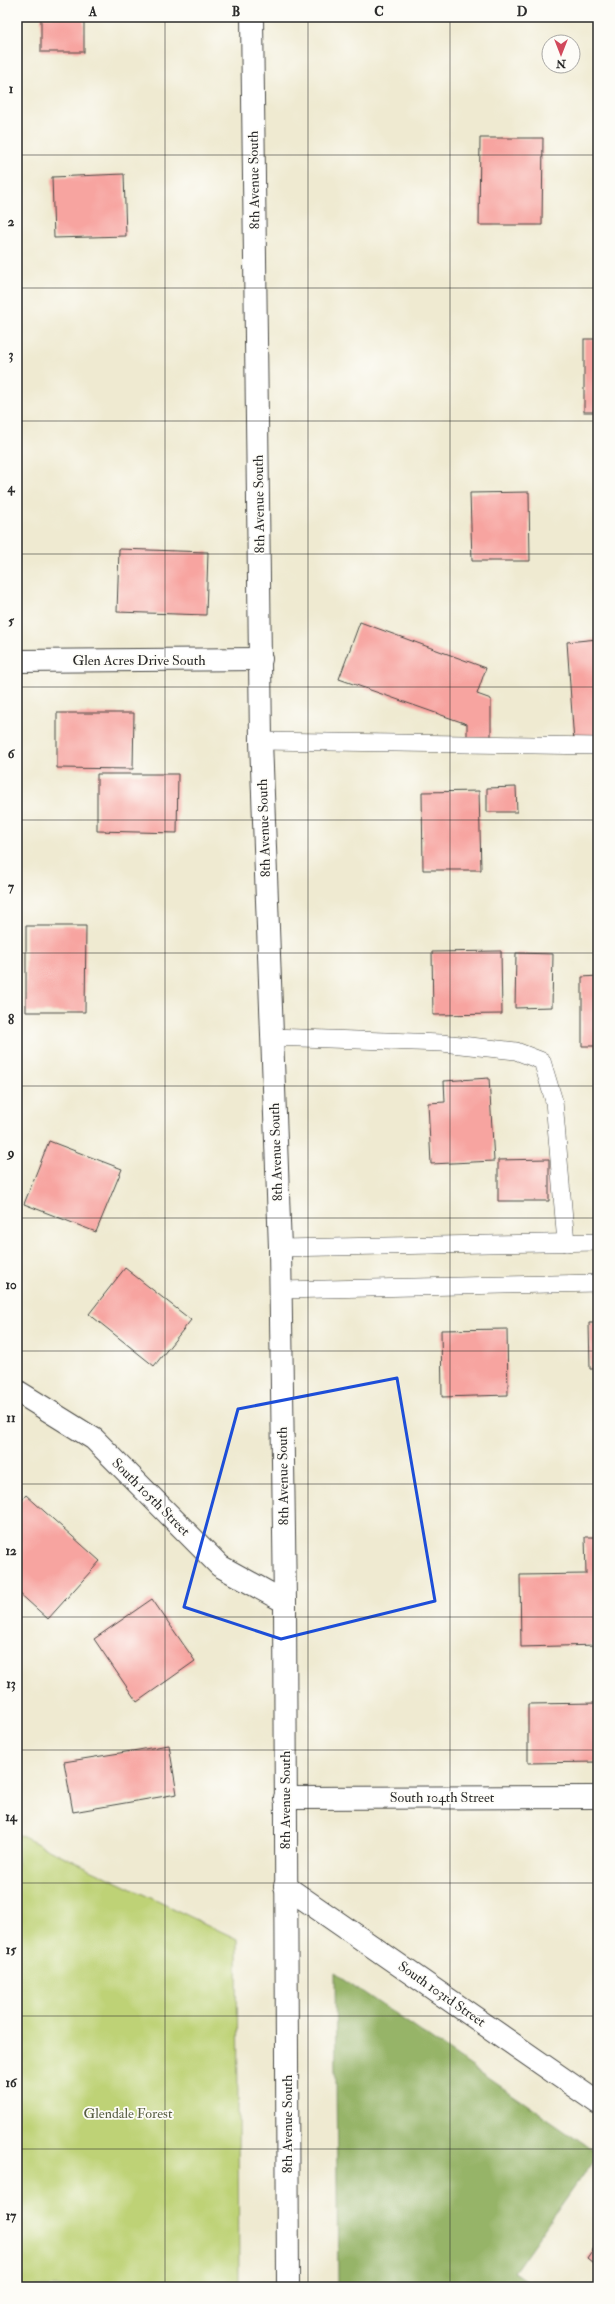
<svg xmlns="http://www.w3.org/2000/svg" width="615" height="2304" viewBox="0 0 615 2304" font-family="'IM FELL Double Pica',serif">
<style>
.green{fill:#bed276;stroke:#747e50}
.forest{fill:#96b467;stroke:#607049}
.building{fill:#f7a4a0}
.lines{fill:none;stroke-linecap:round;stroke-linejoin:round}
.service-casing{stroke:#484844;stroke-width:18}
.minor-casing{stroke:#484844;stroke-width:24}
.tertiary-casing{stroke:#484844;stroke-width:24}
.service{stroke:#fff;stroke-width:17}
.minor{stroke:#fff;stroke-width:22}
.tertiary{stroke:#fff;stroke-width:22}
.marked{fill:none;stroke:#1d4ed8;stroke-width:3;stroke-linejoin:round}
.grid{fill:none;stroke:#2b2b2b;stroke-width:1;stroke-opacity:0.55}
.labels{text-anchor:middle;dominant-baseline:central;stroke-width:3.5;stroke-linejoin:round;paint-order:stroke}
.street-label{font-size:14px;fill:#2b2b2b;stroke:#fdfcf7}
.park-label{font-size:14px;fill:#575d42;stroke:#fdfcf7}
.neatline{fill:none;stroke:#2b2b2b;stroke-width:1.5}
.grid-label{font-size:13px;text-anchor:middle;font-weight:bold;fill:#2b2b2b}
</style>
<rect width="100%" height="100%" fill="#fdfcf7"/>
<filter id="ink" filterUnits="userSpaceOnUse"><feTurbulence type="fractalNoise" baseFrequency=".025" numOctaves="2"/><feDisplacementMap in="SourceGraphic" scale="8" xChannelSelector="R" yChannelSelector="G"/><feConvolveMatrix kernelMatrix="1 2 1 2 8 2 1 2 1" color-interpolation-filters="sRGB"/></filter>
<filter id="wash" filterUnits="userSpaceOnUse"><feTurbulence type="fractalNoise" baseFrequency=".012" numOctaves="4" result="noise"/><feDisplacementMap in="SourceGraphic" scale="16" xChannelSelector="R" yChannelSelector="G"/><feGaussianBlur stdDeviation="0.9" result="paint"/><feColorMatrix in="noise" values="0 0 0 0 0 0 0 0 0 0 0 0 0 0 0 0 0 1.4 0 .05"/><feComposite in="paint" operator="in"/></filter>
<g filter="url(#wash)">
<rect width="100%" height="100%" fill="#efead1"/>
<!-- green -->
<path class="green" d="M17 1834 237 1939 239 2287H17Z"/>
<!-- forest -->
<path class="forest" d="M335 1973 598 2153 514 2272 534 2287H338Z"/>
<g id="blocks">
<!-- building -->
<g class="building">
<rect x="41" y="17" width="43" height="35"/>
<path d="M480 138H543L542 225H479Z"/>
<path d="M124 174 126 236 54 238 52 177Z"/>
<rect x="584" y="339" width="14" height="73"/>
<path d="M529 492 530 561H472L470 493Z"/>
<path d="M119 549 208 552 206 615 117 612Z"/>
<path d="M360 622 486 668 477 694 491 699V738H467V724L339 679Z"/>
<path d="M598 639V741L574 743 567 642Z"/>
<path d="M57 713H134L133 769 57 768Z"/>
<path d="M97 774H178L177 833 97 831Z"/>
<path d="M516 787 517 812H487V788Z"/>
<path d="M479 791 481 870H423L422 792Z"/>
<path d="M26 926H86L85 1012H26Z"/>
<path d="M501 951 502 1014 433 1015 432 952Z"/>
<path d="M516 953 553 954 552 1007 515 1008Z"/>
<path d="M598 976V1046H582V977Z"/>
<path d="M489 1078 494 1161 431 1164 428 1103 445 1102 444 1081Z"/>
<path d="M49 1141 122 1169 96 1232 24 1204Z"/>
<path d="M549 1159V1201H498V1160Z"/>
<path d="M125 1268 191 1320 154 1366 89 1314Z"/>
<path d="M589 1323H598V1369H590Z"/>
<path d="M507 1329 508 1395 442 1397 441 1330Z"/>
<path d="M26 1495 100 1561 48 1619 17 1591V1505Z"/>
<path d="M585 1537H598V1645L521 1647 520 1575 586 1574Z"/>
<path d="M152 1599 195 1661 137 1702 94 1639Z"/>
<path d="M598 1703V1762L528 1763V1704Z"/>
<path d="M169 1745 177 1794 73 1812 64 1762Z"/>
<path d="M598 2242V2267L587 2258Z"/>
</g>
</g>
</g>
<g filter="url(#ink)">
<use href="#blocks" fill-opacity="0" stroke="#484844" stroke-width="1"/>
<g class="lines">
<defs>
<g id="service">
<path d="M261 741 598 746"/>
<path d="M272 1037 442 1043 516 1051 542 1061 554 1101 566 1243"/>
<path d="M280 1248 598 1242"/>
<path d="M281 1290 598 1283"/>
</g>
<g id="minor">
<path d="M17 661 261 659"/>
<path d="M17 1391 94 1439 220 1566 285 1602"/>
<path d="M285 1798 598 1797"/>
<path d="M285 1886 598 2103"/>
</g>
<path id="tertiary" d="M252 17 261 741 280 1248 285 1602 288 2287"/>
</defs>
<!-- service casing -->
<use href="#service" class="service-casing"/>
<!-- minor casing -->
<use href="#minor" class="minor-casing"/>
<!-- tertiary casing -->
<use href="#tertiary" class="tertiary-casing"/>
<!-- service -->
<use href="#service" class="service"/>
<!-- minor -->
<use href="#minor" class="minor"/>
<!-- tertiary -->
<use href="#tertiary" class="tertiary"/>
</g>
</g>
<!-- marked area -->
<path class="marked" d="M397 1378 435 1601 281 1639 184 1607 238 1409Z"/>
<!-- grid -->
<path class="grid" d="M165 17V2287M308 17V2287M450 17V2287M17 155H598M17 288H598M17 421H598M17 554H598M17 687H598M17 820H598M17 953H598M17 1086H598M17 1218H598M17 1351H598M17 1484H598M17 1617H598M17 1750H598M17 1883H598M17 2016H598M17 2149H598"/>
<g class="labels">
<!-- street labels -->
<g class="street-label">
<text transform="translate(254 180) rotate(-91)">8th Avenue South</text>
<text transform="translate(259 504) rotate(-91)">8th Avenue South</text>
<text x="139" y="660">Glen Acres Drive South</text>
<text transform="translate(264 828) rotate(-92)">8th Avenue South</text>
<text transform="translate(276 1152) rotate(-92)">8th Avenue South</text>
<text transform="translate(283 1476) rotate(-91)">8th Avenue South</text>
<text transform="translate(151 1497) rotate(45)">South 105th Street</text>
<text x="442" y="1797">South 104th Street</text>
<text transform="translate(285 1800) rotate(-90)">8th Avenue South</text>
<text transform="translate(442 1994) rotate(35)">South 103rd Street</text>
<text transform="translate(287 2124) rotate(-90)">8th Avenue South</text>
</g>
<!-- park labels -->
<g class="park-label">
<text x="128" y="2113">Glendale Forest</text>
</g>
</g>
<!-- margin -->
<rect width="615" height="2304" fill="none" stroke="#fdfcf7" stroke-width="44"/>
<!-- north arrow -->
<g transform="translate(561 54) rotate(180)"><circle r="19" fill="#fdfcf7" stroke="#a9a8a5"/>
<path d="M0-3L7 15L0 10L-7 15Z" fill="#d1495b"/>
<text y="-6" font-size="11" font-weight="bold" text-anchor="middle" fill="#2b2b2b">N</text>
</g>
<rect x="22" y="22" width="571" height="2260" class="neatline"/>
<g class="grid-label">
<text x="93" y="16">A</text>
<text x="236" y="16">B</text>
<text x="379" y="16">C</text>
<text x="522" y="16">D</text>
<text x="11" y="93">1</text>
<text x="11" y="226">2</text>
<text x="11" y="359">3</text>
<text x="11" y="492">4</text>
<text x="11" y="625">5</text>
<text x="11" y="758">6</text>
<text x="11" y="891">7</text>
<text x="11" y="1024">8</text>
<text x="11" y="1157">9</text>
<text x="11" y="1289">10</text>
<text x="11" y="1422">11</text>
<text x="11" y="1555">12</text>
<text x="11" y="1688">13</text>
<text x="11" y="1821">14</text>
<text x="11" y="1954">15</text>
<text x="11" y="2087">16</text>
<text x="11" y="2220">17</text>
</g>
</svg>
